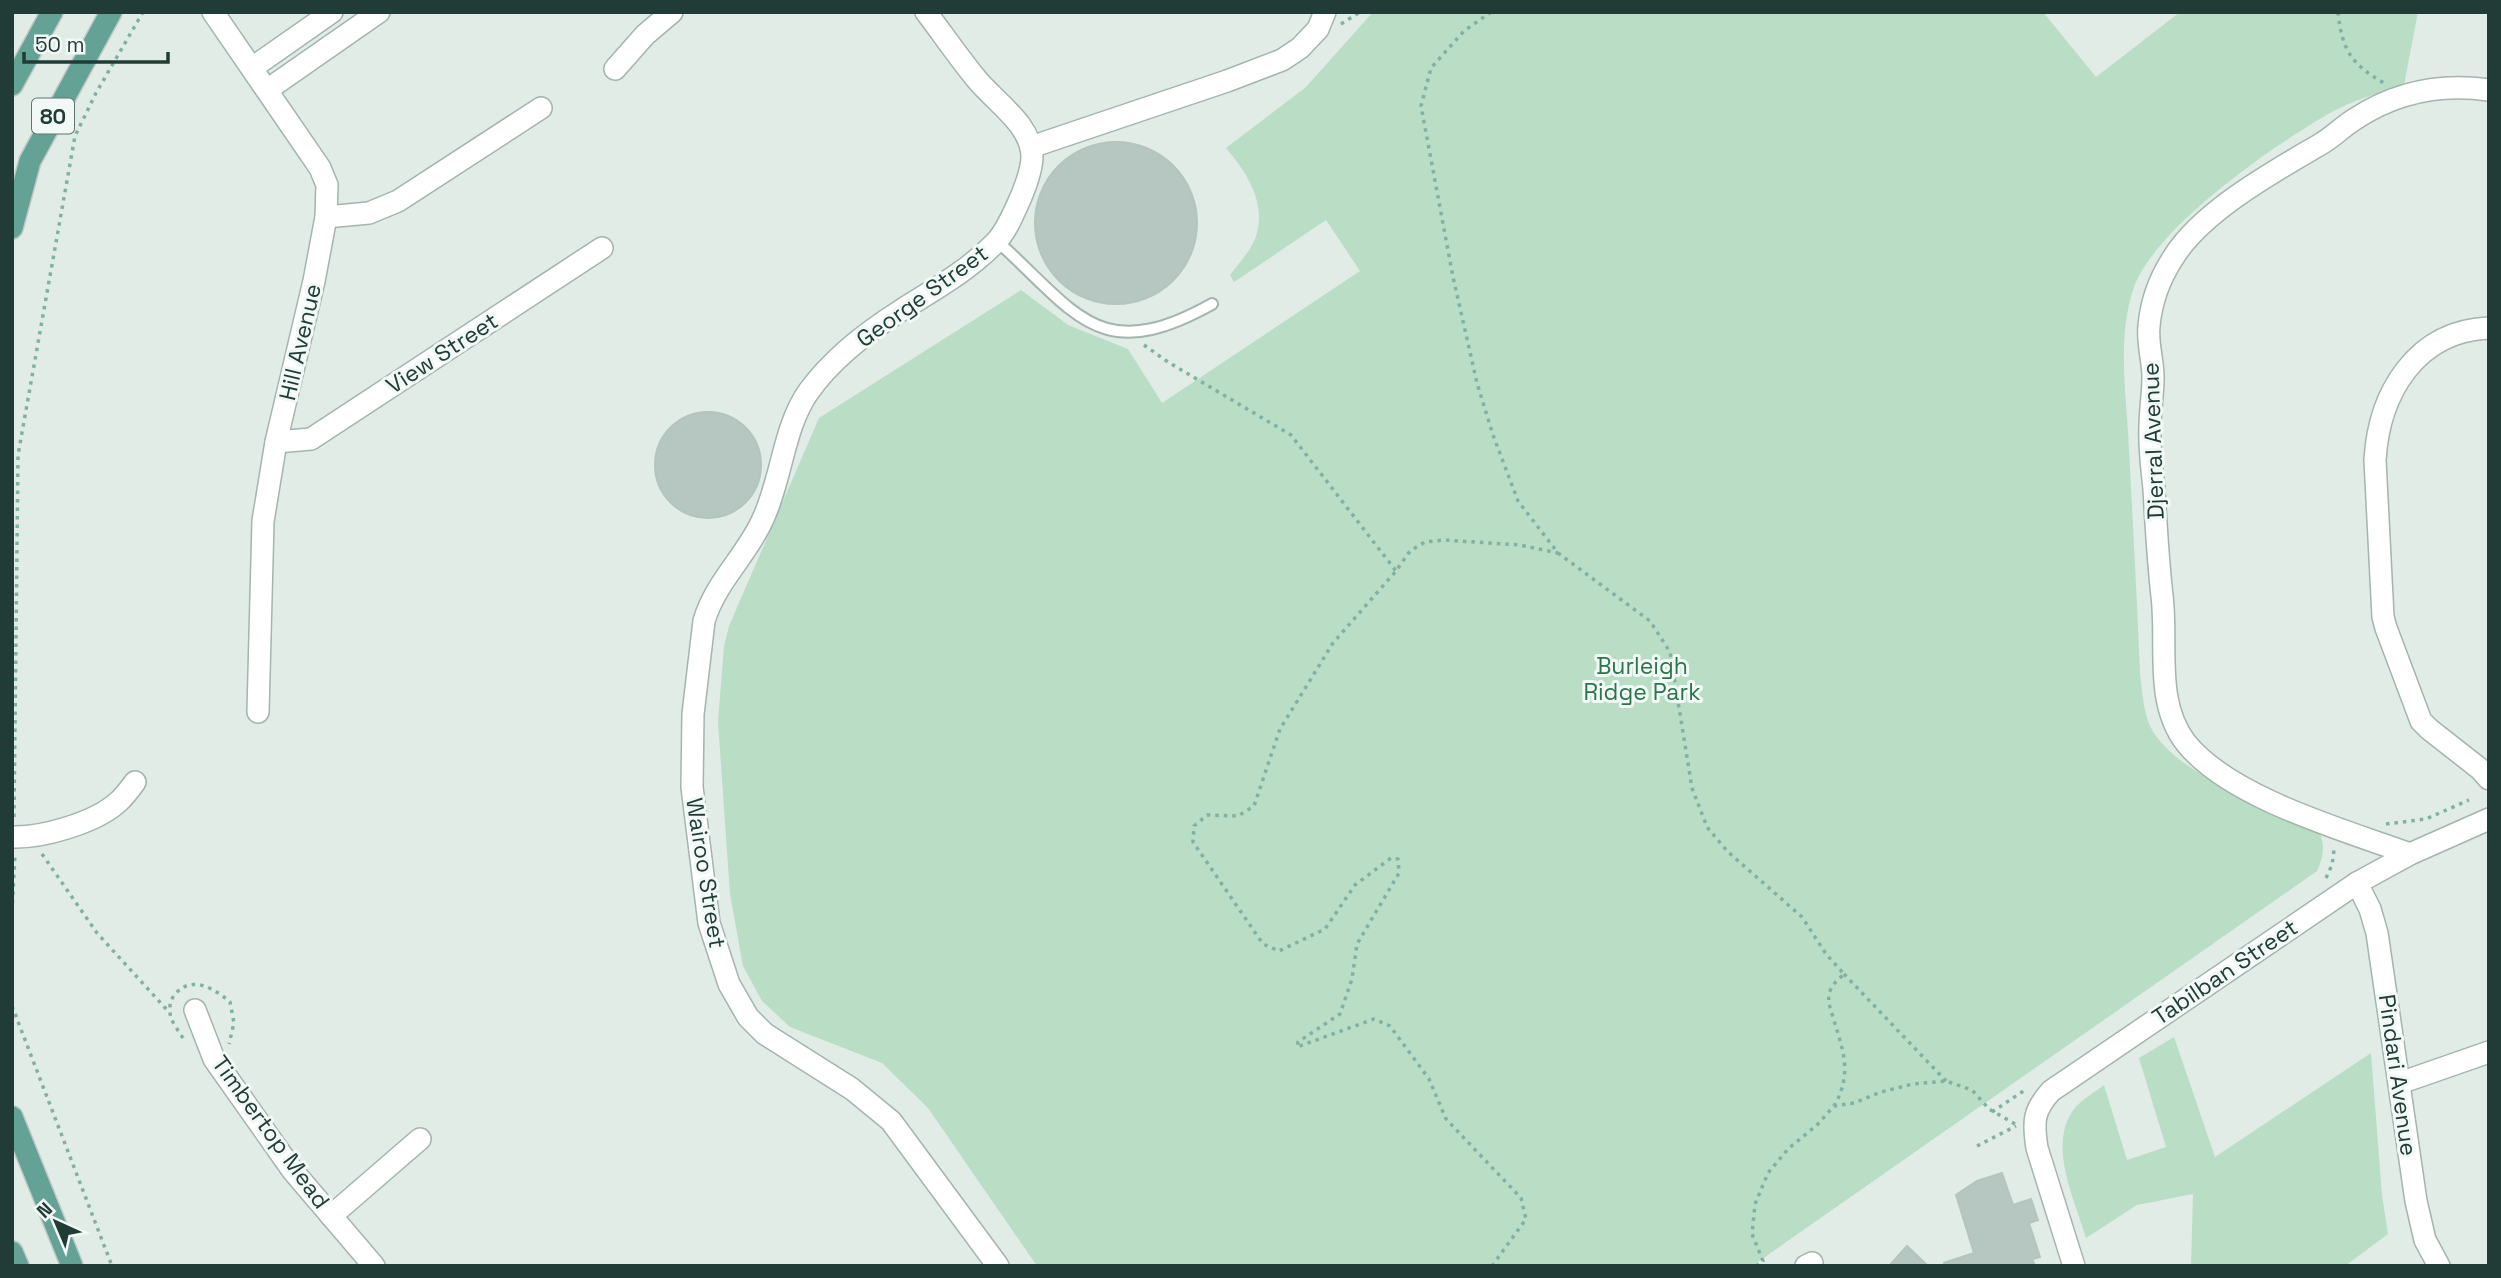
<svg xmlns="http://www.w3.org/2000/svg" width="2501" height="1278" viewBox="0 0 2501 1278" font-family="'Space Grotesk',sans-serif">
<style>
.green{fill:#b9ddc5}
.building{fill:#b6c6c1;stroke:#b3c5bf;stroke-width:2}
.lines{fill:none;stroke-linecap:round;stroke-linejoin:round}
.service-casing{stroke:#a4b4af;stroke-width:14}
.minor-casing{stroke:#a4b4af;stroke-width:24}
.primary-casing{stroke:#c1c8c7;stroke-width:24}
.path{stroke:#81b0a4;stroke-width:3.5;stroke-dasharray:3.5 5;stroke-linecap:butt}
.service{stroke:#fff;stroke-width:10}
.minor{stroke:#fff;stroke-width:21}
.primary{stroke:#64a296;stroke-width:21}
.labels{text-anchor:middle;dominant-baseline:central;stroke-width:6;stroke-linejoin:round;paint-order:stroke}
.shield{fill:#f1f8f5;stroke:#5f7470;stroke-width:2}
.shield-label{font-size:21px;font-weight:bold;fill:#213c37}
.street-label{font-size:23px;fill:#213c37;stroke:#f1f8f5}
.park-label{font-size:23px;fill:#2b744c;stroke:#f1f8f5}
</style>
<rect width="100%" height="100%" fill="#e1ece7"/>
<!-- green -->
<g class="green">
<path d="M1373 12H2043L2096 77 2180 12H2418L2404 85C2379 93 2353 100 2330 113 2274 145 2156 227 2134 287 2116 339 2127 397 2129 450 2133 525 2137 599 2140 673 2142 690 2143 709 2150 726 2173 774 2271 808 2317 828 2326 843 2324 856 2317 871L1752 1266H1037L928 1108 882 1063 790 1027 762 1001 743 966 730 894 718 722 724 646 729 626 819 418 1021 290 1068 325 1128 349 1162 403 1360 271 1326 220 1234 282 1230 275C1238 264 1250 252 1255 239 1268 204 1247 173 1226 148L1306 87Z"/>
<path d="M2174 1037 2215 1157 2371 1053 2382 1195 2388 1234 2345 1266H2191L2193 1194 2137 1205 2086 1238C2075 1200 2047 1145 2074 1109 2081 1100 2095 1092 2104 1085L2127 1160 2166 1147 2139 1058Z"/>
</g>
<!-- building -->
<g class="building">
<circle cx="1116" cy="223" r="81"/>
<circle cx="708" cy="465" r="53"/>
<path d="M2002 1173 2013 1205 2031 1199 2038 1220 2029 1223 2040 1257 2032 1259 2035 1266H1945L1944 1263 1974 1253 1956 1195 1977 1181Z"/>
<path d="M1907 1246 1928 1266H1889Z"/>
</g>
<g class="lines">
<defs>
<path id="service" d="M997 241C1077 313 1099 367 1212 304"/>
<g id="minor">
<path d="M213 12 320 168 327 185 326 217 314 281 276 442 263 521 258 712"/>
<path d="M926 12C942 33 957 55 974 76 992 100 1031 123 1032 156 1032 170 1026 185 1021 197 1014 212 1007 231 995 243 968 271 933 290 900 311 867 332 832 359 809 391 783 427 782 480 762 521 746 556 715 583 704 621L693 714 692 787 709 923 729 984 748 1017 765 1034 852 1089 891 1121 998 1266"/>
<path d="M252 68 332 12"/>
<path d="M615 69 645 35 672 12"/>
<path d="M267 90 379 12"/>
<path d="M1031 147 1227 81 1282 60 1300 48 1318 29 1325 12"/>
<path d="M326 217 369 213 398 201 541 108"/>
<path d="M2489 328C2416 331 2379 393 2375 460L2383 617 2386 628 2421 721 2429 729 2480 769 2489 779"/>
<path d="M276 442 311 439 602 248"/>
<path d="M12 837C42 838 94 823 117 803 124 797 130 789 135 782"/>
<path d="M2410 854C2344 830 2230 798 2186 743 2154 702 2168 644 2162 596 2158 560 2156 525 2154 489 2152 469 2149 448 2150 427 2150 410 2153 394 2153 377 2153 360 2147 343 2149 326 2151 303 2160 278 2173 258 2201 212 2273 172 2319 145 2332 138 2342 127 2355 119 2396 92 2440 83 2489 90"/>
<path d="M2357 883 2370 909 2377 933 2416 1201 2425 1240 2439 1266"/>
<path d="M195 1010 214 1059 293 1171 374 1266"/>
<path d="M2400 1083 2489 1052"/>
<path d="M331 1216 420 1139"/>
<path d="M1806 1266 1812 1263"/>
<path d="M2074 1266 2037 1148C2033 1122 2033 1111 2051 1091L2357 883 2410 854 2489 819"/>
</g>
<g id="primary">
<path d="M12 85 52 12"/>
<path d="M12 228 30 161 111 12"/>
<path d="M12 1117 72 1266"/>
<path d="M12 1252 18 1266"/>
</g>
</defs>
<!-- service casing -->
<use href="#service" class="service-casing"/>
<!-- minor casing -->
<use href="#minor" class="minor-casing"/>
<!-- primary casing -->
<use href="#primary" class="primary-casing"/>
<!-- path -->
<g class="path">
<path d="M1491 12 1464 31 1431 68 1421 106 1453 277 1477 383 1493 435 1518 501 1558 553 1650 621 1670 652 1692 788 1707 827 1727 851 1802 917 1826 954 1844 974C1839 979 1833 983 1830 991 1827 1000 1830 1008 1833 1017 1843 1051 1853 1073 1834 1106"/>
<path d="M2338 12C2342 50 2351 64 2384 83"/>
<path d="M1341 24 1360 12"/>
<path d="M1144 345 1168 362 1291 435 1396 571"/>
<path d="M14 817 18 455 75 136 96 93 143 12"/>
<path d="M2386 824 2426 819 2469 800"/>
<path d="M42 854 97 933 168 1011"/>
<path d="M2326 878 2332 865 2334 850"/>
<path d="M12 912 15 855"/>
<path d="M1844 974 1946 1081"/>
<path d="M12 1006 112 1266"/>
<path d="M183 1038C178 1030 171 1022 170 1013 169 1006 171 998 176 993 193 975 215 989 230 1002L234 1023 229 1044"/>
<path d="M1992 1112 2025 1090"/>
<path d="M1977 1146 2016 1126"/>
<path d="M1492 1266 1526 1219 1521 1198 1446 1119 1429 1079 1390 1026 1374 1019 1297 1047 1298 1042 1340 1014 1352 979 1357 944 1399 873 1398 859 1391 858 1355 885 1325 929 1279 951 1263 944 1193 842 1194 826 1207 815 1238 816 1254 806 1280 729 1333 643 1396 571 1410 551 1425 542 1444 540 1520 545 1558 553"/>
<path d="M1756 1266 1763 1261 1752 1234 1755 1204 1768 1173 1788 1149 1817 1125 1834 1106 1854 1103 1881 1092 1913 1084 1946 1081 1972 1090 1989 1109 2015 1124"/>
</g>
<!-- service -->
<use href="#service" class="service"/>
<!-- minor -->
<use href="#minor" class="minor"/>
<!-- primary -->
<use href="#primary" class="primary"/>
</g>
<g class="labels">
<!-- shield labels -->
<rect class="shield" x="32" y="98.5" width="42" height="35" rx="5"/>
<g class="shield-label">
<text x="53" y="116">80</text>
</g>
<!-- street labels -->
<g class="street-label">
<text transform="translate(922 296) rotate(-36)">George Street</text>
<text transform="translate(300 342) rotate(-77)">Hill Avenue</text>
<text transform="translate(442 353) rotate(-33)">View Street</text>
<text transform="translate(2153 441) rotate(-92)">Djerral Avenue</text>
<text transform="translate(706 873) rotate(81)">Wairoo Street</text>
<text transform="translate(2225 972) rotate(-34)">Tabilban Street</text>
<text transform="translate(2398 1075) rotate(82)">Pindari Avenue</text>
<text transform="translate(271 1132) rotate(54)">Timbertop Mead</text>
</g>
<!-- park labels -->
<g class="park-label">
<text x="1642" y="666">Burleigh<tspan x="1642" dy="26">Ridge Park</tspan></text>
</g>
</g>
<!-- border -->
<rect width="2501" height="1278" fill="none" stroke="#213c37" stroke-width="28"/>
<!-- north arrow -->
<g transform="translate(56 1222) rotate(316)" stroke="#f1f8f5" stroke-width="5" paint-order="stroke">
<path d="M0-5L12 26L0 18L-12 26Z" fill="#213c37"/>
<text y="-10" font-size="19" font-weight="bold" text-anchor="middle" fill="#213c37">N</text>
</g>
<!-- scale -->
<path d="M24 52v10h144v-10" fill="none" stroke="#213c37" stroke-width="3.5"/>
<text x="35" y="52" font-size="21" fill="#213c37" stroke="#f1f8f5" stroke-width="5" paint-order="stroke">50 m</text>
</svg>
